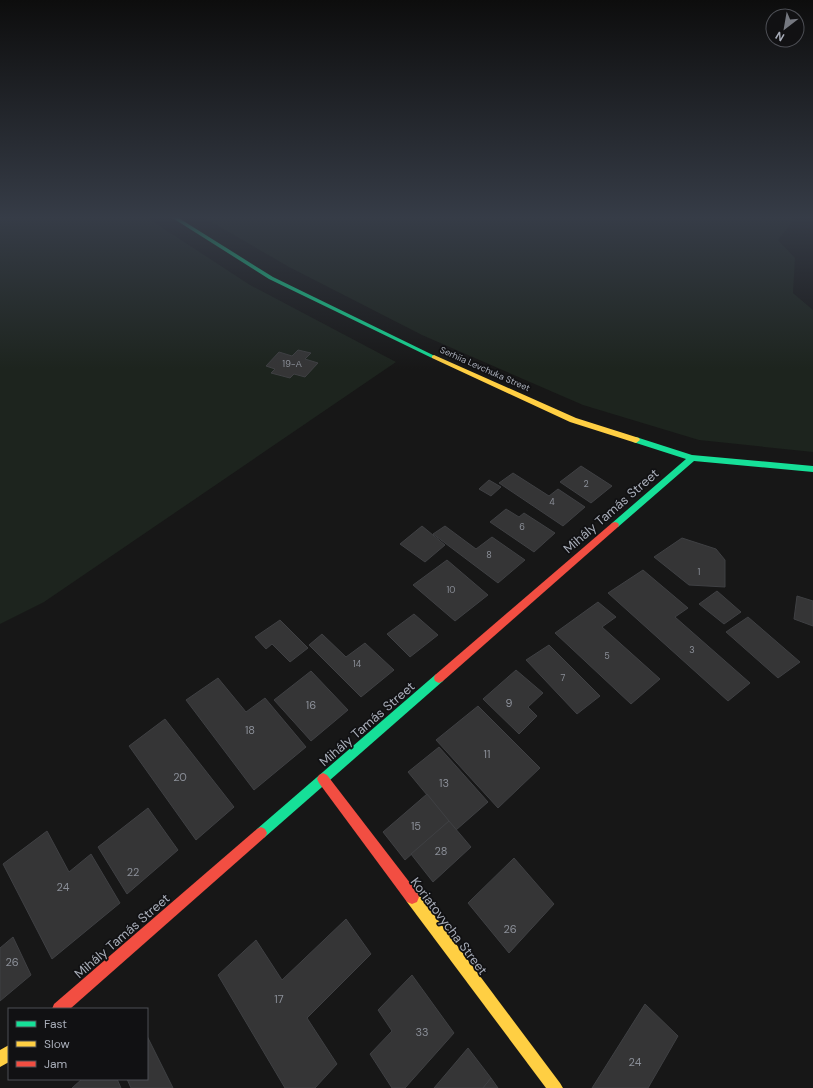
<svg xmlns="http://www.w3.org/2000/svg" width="813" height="1088" viewBox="0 0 813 1088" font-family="'DM Sans',sans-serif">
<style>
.green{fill:#1d241e}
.building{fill:#353536;stroke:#3f4043}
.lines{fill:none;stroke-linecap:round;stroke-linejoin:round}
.fast{fill:#16e098;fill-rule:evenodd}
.slow{fill:#ffcf43;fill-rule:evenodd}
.jam{fill:#f24e42;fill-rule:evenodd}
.labels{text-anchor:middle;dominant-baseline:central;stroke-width:3.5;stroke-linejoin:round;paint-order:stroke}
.number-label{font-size:9px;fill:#8b8f98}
.far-street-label{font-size:9px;fill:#a8adb8;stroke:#111113}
.near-number-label{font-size:11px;fill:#8b8f98}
.near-street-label{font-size:13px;fill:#a8adb8;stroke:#111113}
</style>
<rect width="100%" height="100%" fill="#171717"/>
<!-- green -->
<g class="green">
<path d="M0 217H146L250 285 396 362 44 602 0 624Z"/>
<path d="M203 217H796L778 240 795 258 793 293 813 310V452L699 440 583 405 422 335 289 267Z"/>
</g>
<!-- building -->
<g class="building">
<path d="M298 350 311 353 305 359 318 363 305 377 294 374 290 378 271 373 275 369 266 366 279 352 292 356Z"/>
<path d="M581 466 612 486 591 503 560 482Z"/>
<path d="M513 473 549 496 558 489 585 507 563 526 499 483Z"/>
<path d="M489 480 501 487 491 496 479 489Z"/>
<path d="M506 509 519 517 524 513 555 533 534 552 490 522Z"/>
<path d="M422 526 445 545 425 562 400 544Z"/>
<path d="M445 526 476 549 492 537 525 560 498 583 433 534Z"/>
<path d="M682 538 716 549 725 560V587L689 585 654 557Z"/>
<path d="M447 560 488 595 455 621 413 585Z"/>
<path d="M643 570 688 608 675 617 750 683 728 701 608 593Z"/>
<path d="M717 591 741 612 724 624 699 604Z"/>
<path d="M797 596 813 601V626L794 619Z"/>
<path d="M598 602 616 617 602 627 660 679 631 704 555 633Z"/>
<path d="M414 614 438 635 410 657 387 634Z"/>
<path d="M748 617 800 662 778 678 726 632Z"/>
<path d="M280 620 308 648 290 662 272 644 266 649 255 637Z"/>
<path d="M322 634 346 657 365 643 394 670 361 697 309 645Z"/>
<path d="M549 645 600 696 577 714 526 660Z"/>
<path d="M516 670 543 693 528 707 537 716 519 734 483 699Z"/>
<path d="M311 671 348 710 311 741 274 700Z"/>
<path d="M218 678 246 712 265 698 306 747 254 790 186 700Z"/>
<path d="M478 706 540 768 498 808 436 740Z"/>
<path d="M165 719 234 807 196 840 129 746Z"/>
<path d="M439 747 488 802 456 830 408 772Z"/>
<path d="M427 794 449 821 405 860 383 832Z"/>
<path d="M148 808 178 850 127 894 98 847Z"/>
<path d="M449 821 471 847 433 882 411 854Z"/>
<path d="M47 831 69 872 91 854 120 903 52 959 3 864Z"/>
<path d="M514 858 554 904 509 953 468 903Z"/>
<path d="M346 919 371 954 307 1018 337 1064 315 1088H285L218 975 256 940 282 980Z"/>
<path d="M13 937 31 975 0 1001V948Z"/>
<path d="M412 975 454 1033 405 1088H392L370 1054 392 1031 378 1010Z"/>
<path d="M645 1004 678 1036 648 1088H592Z"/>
<path d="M147 1036 173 1088H131L127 1079H147Z"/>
<path d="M468 1048 491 1078 483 1088H434Z"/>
<path d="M491 1078 498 1088H483Z"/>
<path d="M82 1079H117L121 1088H72Z"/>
</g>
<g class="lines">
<!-- fast -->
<g class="fast">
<path d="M171 217H177L273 277 437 357 436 358H432L269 279Z"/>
<path d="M636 437 692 455 813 466V472L694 461 618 527H612L611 525 612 523 686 459 633 442 632 440 633 438Z"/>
<path d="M439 673 443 675 444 678 443 681 265 837 261 839 257 837 255 833 257 829 435 675Z"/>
</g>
<!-- slow -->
<g class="slow">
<path d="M434 355 576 418 639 438 640 440 636 443 570 422 432 358V356Z"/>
<path d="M412 890 417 892 560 1083 563 1088H546L407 902 405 897 407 892Z"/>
<path d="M9 1045V1062L0 1067V1050Z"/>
</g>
<!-- jam -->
<g class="jam">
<path d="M615 522 618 523 619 525 618 527 443 681 439 683 435 681 434 678 435 675 612 523Z"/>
<path d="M323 773 327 775 417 892 419 897 417 902 412 904 407 902 319 783 317 779 319 775Z"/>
<path d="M261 827 265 829 267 833 265 837 70 1009H52L54 1004 257 829Z"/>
</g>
</g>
<!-- sky -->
<linearGradient id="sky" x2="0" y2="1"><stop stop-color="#0d0d0d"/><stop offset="0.59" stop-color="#363c47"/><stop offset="1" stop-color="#363c47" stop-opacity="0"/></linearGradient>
<rect width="813" height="369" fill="url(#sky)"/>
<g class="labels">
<!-- number labels -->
<g class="number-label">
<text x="292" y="364">19-А</text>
<text x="586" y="484">2</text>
<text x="552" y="502">4</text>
<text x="522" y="527">6</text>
<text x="489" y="555">8</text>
<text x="699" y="572">1</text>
<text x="451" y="590">10</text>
<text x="692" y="650">3</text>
<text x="607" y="656">5</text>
<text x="357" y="664">14</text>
<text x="563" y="678">7</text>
</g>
<!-- far-street labels -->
<g class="far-street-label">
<text transform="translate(485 369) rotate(24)">Serhiia Levchuka Street</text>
</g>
<!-- near-number labels -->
<g class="near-number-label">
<text x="509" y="703">9</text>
<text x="311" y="705">16</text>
<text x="250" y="730">18</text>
<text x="487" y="754">11</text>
<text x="180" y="777">20</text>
<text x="444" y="783">13</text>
<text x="416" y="826">15</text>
<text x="441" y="851">28</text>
<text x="133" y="872">22</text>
<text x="63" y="887">24</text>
<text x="510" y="929">26</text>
<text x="12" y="962">26</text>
<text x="279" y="999">17</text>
<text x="422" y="1032">33</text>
<text x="635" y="1062">24</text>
</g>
<!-- near-street labels -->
<g class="near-street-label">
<text transform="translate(611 511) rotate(-41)">Mihály Tamás Street</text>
<text transform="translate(367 724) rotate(-41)">Mihály Tamás Street</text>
<text transform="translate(449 926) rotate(53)">Koriatovycha Street</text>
<text transform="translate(122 936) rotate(-41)">Mihály Tamás Street</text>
</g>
</g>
<!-- legend -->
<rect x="8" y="1008" width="140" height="72" fill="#111113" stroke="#4d4f55"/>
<rect x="16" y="1021" width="20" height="6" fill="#16e098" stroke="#4d4f55"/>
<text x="44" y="1028" font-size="12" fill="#a8adb8">Fast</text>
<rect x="16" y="1041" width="20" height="6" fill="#ffcf43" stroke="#4d4f55"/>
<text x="44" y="1048" font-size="12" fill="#a8adb8">Slow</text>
<rect x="16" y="1061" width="20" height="6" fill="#f24e42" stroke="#4d4f55"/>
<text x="44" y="1068" font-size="12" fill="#a8adb8">Jam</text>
<!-- north arrow -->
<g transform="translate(785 28) rotate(211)"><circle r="19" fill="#111113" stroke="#4d4f55"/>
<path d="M0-3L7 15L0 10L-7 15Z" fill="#757880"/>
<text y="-6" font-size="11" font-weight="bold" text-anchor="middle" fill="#a8adb8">N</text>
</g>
</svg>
